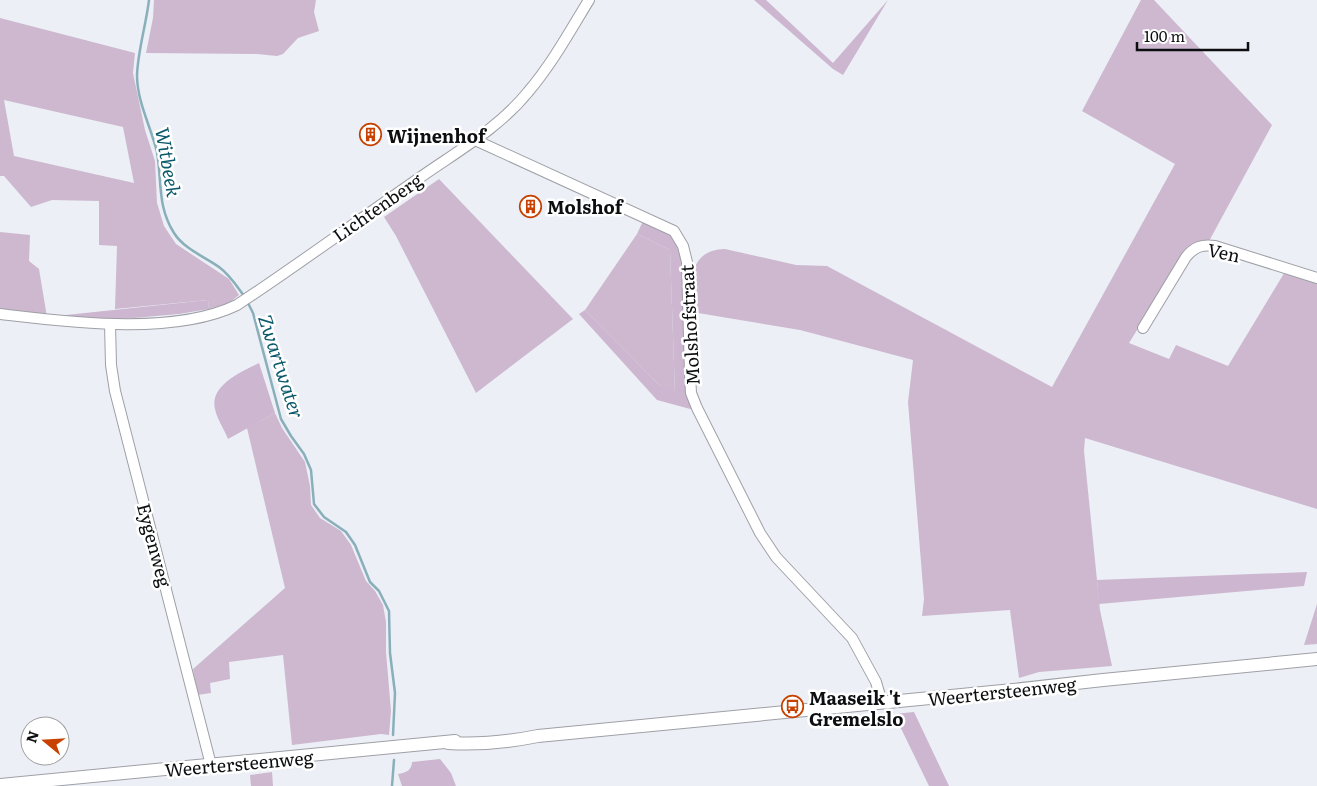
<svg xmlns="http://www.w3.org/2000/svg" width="1317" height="786" viewBox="0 0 1317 786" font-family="Literata,serif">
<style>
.green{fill:#cdb8d0;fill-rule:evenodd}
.forest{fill:#cdb6d0}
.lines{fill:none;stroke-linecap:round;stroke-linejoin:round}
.stream{stroke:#89afbb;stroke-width:2.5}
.minor-casing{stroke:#9ea0a6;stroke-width:12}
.major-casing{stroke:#9ea0a6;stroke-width:14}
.minor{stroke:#fff;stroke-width:10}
.major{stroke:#fff;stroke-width:12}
.labels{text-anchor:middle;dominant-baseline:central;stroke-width:5;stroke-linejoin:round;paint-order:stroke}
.poi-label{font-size:18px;font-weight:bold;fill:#0d0e10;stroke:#fff;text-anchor:start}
.street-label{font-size:18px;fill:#0d0e10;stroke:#fff}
.water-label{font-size:19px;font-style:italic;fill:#0b596b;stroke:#fff}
</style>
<rect width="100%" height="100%" fill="#eceff5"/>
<!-- green -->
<g class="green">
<path d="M154 0H316L314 12 319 31 298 38 283 54 277 56 257 54 146 53 153 18Z"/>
<path d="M1141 0H1154L1272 125 1208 243H1202L1142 322 1129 343 1169 359 1176 345 1228 366 1286 270 1317 280V509L1085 438 1084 451 1100 610 1112 666 1039 672 1019 678 1010 610 922 616 924 599 908 402 913 360 800 330 692 312C691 284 687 250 725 249L796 265 827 266 1052 387 1175 164 1082 111Z"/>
<path d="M0 18 135 53 133 73 145 130 155 161 157 203 164 226 176 244 229 279 239 295 229 303 209 309 208 300 115 309 117 246 99 245V201L52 200 31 207 4 176H0ZM4 100 123 127 134 183 14 156Z"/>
<path d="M439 179 573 319 476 393 396 236 384 217Z"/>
<path d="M0 232 30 235 29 261 39 269 47 317 0 311Z"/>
<path d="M637 234 670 250 675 394 658 384 585 310Z"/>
<path d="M275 413 282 428 305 462 310 486 311 505 320 518 341 531 351 545 366 581 375 591 383 605 386 622V652L391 711 389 735 381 734 292 745 283 655 229 662 230 679 210 683 211 693 197 695 193 669 285 588 247 428Z"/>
<path d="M1317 604V644L1304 645Z"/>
<path d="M272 772 273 786H251L250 775Z"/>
</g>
<!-- forest -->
<g class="forest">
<path d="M754 0H766L833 63 888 0 843 75 833 69Z"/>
<path d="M643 221 673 237 682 259 684 342 687 385 694 410 657 400 579 314 585 310 658 384 675 393 670 250 637 234Z"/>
<path d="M208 300 209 309 179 314 111 320 47 317Z"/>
<path d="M259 363 275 413 228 439C224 429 217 419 215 409 209 385 243 371 259 363Z"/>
<path d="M1307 572 1304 586 1099 604 1097 580Z"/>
<path d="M914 712 949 786H929L894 714Z"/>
<path d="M440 759 451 773 456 786H402L398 774C406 773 412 770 412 762Z"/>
</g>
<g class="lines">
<!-- stream -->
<g class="stream">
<path d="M149 0C146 25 138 50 137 75 137 102 151 127 157 152 162 181 157 206 174 233 184 249 205 257 219 267 230 275 236 285 244 296"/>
<path d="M248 303 253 313 281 419 291 436 304 454 311 470 314 504 324 517 346 532 355 545 370 582 379 591 389 611 390 653 395 693 393 735"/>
<path d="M392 786 394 760"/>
</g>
<defs>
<g id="minor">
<path d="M475 140 674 231 683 246 687 262 690 374 691 393 697 408 760 533 776 557 852 638 876 682 882 703"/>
<path d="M0 314C69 322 173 336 237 305 298 265 357 221 418 179 456 152 498 129 528 92 552 64 570 31 589 0"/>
<path d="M110 324 111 365 115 391 211 765"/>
<path d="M1143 328 1186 257C1194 247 1202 244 1215 246L1317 278"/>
</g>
<g id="major">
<path d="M448 743C479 745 508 742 538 736L1013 690 1103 680 1317 659"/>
<path d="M0 785 455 741"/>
</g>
</defs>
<!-- minor casing -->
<use href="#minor" class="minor-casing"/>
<!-- major casing -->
<use href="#major" class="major-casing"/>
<!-- minor -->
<use href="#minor" class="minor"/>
<!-- major -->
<use href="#major" class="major"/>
</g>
<!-- icons -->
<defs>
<symbol id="building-ring" viewBox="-11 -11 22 22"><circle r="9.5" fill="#fff" stroke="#c74100" stroke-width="1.5"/><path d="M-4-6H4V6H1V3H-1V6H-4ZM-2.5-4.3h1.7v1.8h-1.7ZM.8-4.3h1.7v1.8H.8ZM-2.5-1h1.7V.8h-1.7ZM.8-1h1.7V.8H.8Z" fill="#c74100"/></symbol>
<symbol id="bus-ring" viewBox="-11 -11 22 22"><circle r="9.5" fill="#fff" stroke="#c74100" stroke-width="1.5"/><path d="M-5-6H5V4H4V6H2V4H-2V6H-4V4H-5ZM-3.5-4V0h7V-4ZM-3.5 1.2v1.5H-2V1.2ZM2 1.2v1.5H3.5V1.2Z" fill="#c74100"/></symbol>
</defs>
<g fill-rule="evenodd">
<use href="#building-ring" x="358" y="122" width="25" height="25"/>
<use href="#building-ring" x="518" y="194" width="25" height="25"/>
<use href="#bus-ring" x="780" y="694" width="25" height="25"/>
</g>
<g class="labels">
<!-- poi labels -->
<g class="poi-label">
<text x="387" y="135">Wijnenhof</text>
<text x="547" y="206">Molshof</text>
<text x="809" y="697">Maaseik 't<tspan x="809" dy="21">Gremelslo</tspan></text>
</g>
<!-- street labels -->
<g class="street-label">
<text transform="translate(377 207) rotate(-35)">Lichtenberg</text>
<text transform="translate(1224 252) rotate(12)">Ven</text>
<text transform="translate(689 325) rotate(-93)">Molshofstraat</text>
<text transform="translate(155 545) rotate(75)">Eygenweg</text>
<text transform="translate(1002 691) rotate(-6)">Weertersteenweg</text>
<text transform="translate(239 763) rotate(-5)">Weertersteenweg</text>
</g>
<!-- water labels -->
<g class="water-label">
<text transform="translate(169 162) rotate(80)">Witbeek</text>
<text transform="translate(282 366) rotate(72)">Zwartwater</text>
</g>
</g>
<!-- north arrow -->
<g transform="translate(45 741) rotate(288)"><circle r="24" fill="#ffffff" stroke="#9e9f9f"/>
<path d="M0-4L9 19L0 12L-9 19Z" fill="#c74100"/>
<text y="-8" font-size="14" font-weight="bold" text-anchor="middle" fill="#0d0e10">N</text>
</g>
<!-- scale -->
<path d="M1137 42v8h111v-8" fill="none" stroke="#0d0e10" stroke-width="2.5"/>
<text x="1144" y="42" font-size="15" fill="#0d0e10" stroke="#ffffff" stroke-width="4" paint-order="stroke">100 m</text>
</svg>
